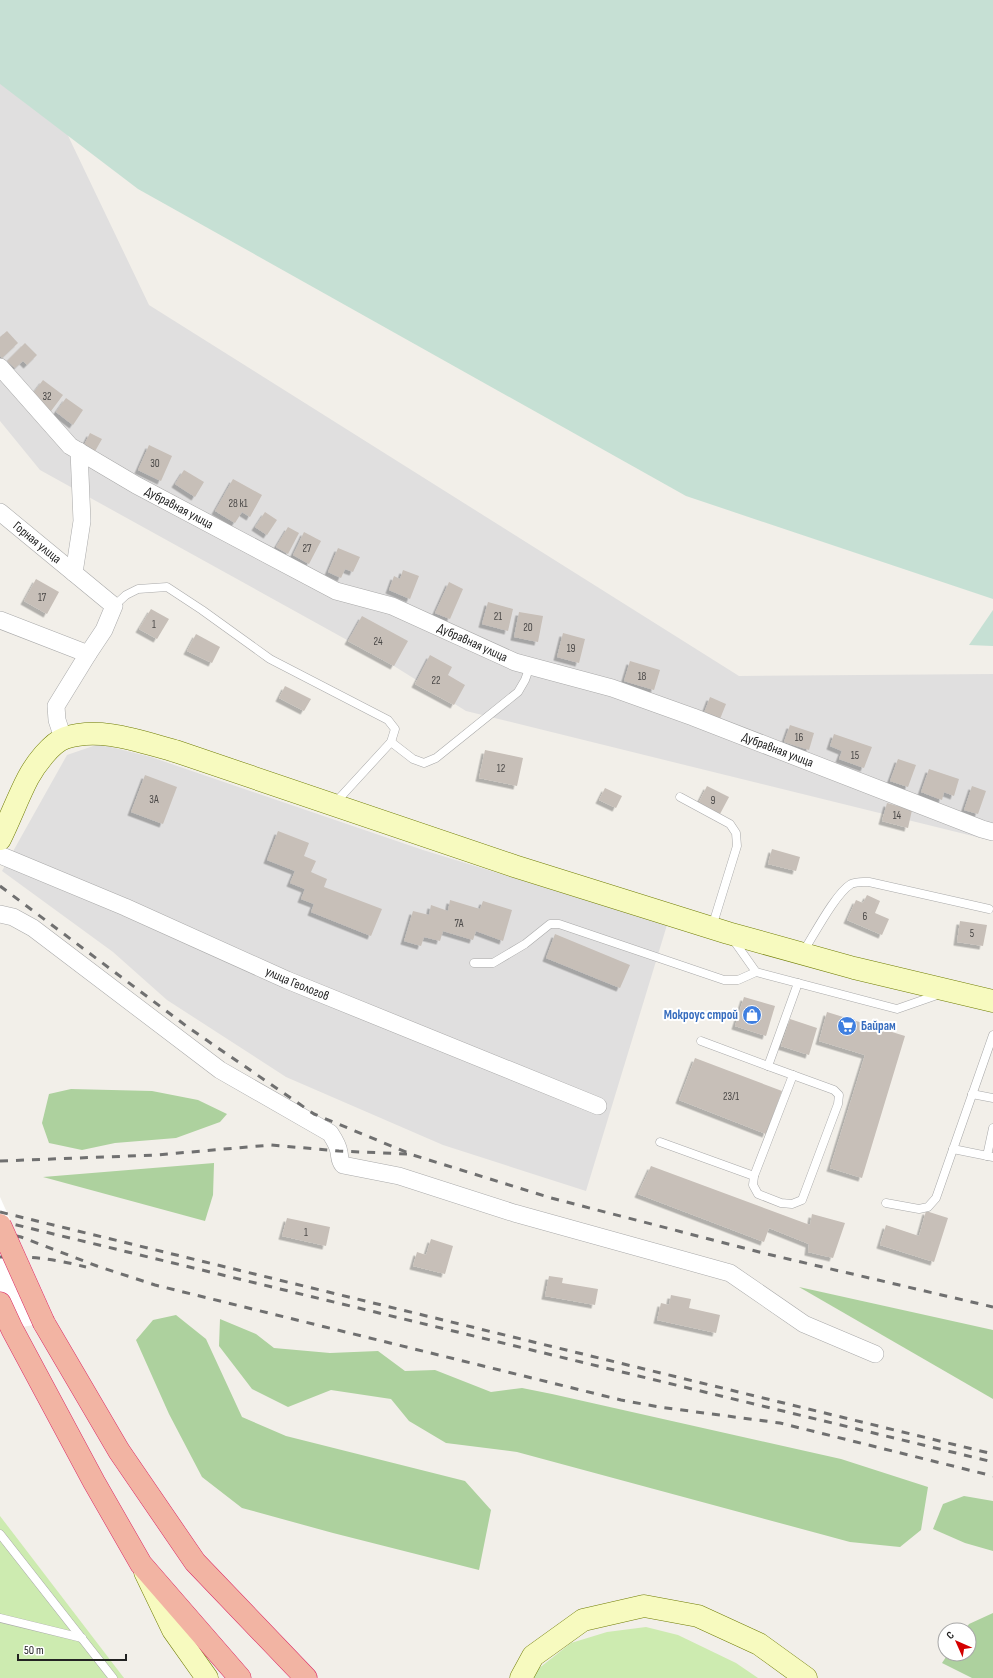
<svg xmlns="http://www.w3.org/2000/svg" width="993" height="1678" viewBox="0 0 993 1678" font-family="'Sofia Sans Condensed',sans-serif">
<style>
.residential{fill:#e0dfdf}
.grass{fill:#cdebb0}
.forest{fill:#add19e}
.wetland{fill:#c6e0d4}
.pier{fill:#fff}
.building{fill:#c7bfb8;filter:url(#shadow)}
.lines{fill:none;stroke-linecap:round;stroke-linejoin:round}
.service-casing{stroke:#a9a9a9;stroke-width:9}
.minor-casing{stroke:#a9a9a9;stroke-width:18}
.secondary-casing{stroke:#707d05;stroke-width:23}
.trunk-casing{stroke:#dc2a67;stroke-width:23}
.service{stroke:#fff;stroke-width:8}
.minor{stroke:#fff;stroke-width:17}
.secondary{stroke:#f7fabf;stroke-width:22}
.trunk{stroke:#f2b4a3;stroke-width:22}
.rail{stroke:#707070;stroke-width:3;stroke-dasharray:8 8;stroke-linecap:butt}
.trunk-bridge-casing{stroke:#dc2a67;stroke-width:23;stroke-linecap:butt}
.trunk-bridge{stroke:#f2b4a3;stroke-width:22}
.labels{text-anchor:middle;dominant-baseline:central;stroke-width:4;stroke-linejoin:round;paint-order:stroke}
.number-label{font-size:11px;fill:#4b4948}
.street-label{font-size:13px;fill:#222;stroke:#fff}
.shop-label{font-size:13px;font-weight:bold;fill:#366cbe;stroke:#fff;text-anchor:end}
</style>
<defs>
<filter id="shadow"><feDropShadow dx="-3.5" dy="3.5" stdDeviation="0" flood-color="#0004"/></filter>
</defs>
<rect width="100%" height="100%" fill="#f2efe9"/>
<!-- residential -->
<g class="residential">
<path d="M17 29 149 305 739 676 993 674V841L466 711 394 666 40 470 0 421V43Z"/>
<path d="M99 744 151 757 423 850 667 925 586 1191 443 1145 286 1077 167 1000 113 952 2 871 67 755Z"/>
</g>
<!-- grass -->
<g class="grass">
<path d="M0 1516 124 1678H0Z"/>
<path d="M646 1627 678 1635 736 1663 758 1678H532L538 1669 571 1643 607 1632Z"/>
</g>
<!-- forest -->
<g class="forest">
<path d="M71 1089 152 1091 198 1100 227 1114 220 1122 176 1138 115 1143 82 1150 49 1143 42 1123 49 1094Z"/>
<path d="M214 1163 213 1195 205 1221 43 1177Z"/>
<path d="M799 1287 993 1330V1399Z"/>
<path d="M176 1315 206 1339 242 1417 286 1436 465 1481 491 1510 479 1570 333 1533 242 1508 202 1477 169 1414 136 1340 153 1320Z"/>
<path d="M220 1319 256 1334 274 1348 330 1353 378 1351 405 1371 435 1370 491 1392 522 1388 552 1394 841 1459 928 1487 921 1530 900 1547 850 1542 517 1452 446 1443 409 1421 391 1399 331 1390 288 1407 252 1389 219 1346Z"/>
<path d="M964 1496 993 1501V1551L965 1543 933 1529 943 1504Z"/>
<path d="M993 1613V1678H972L942 1663 948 1654H969V1630H965L969 1624Z"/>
</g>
<!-- wetland -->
<g class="wetland">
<path d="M0 0H993V599L686 496 138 189 0 84Z"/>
<path d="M993 610V646L969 645Z"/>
</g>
<!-- pier -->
<path class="pier" d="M0 1197 56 1321 0 1331Z"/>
<!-- building -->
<g class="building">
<path d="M7 331 18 343 2 358 0 356V337Z"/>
<path d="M25 343 37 355 27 365 23 361 15 368 7 361Z"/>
<path d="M43 380 63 395 51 411 31 396Z"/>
<path d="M66 398 83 410 73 425 56 412Z"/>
<path d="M90 433 102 439 94 453 83 447Z"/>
<path d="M149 445 172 456 161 481 138 470Z"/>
<path d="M184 470 204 482 195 497 175 484Z"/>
<path d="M233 479 262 495 250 517 242 512 235 523 215 511Z"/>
<path d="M265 512 277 520 267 535 255 527Z"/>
<path d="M288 527 299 533 288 554 276 547Z"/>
<path d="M304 532 321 541 309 564 293 555Z"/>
<path d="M338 548 360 557 353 572 345 569 341 578 328 572Z"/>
<path d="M403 570 419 576 410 599 389 590 394 576 400 579Z"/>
<path d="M36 579 59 592 47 614 24 601Z"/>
<path d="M449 582 463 589 450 619 435 613Z"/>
<path d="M488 602 513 609 508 631 482 624Z"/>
<path d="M151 609 169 619 157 639 139 629Z"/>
<path d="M519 612 543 616 538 642 514 637Z"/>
<path d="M362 616 408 641 394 666 348 641Z"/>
<path d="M563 633 585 639 579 663 557 657Z"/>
<path d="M196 634 220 647 212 663 187 651Z"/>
<path d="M430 655 452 667 448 675 465 685 454 705 415 684Z"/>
<path d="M630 661 660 670 654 690 624 681Z"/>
<path d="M285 686 311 699 304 711 279 698Z"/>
<path d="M710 697 726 704 720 719 704 713Z"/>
<path d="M790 725 814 733 809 750 784 742Z"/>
<path d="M834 734 872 747 864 768 839 759 842 751 830 746Z"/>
<path d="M485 750 523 758 517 786 479 778Z"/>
<path d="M898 759 916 765 908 787 890 781Z"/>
<path d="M929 769 959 779 954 796 944 792 942 800 921 792Z"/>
<path d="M145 775 177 787 163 824 131 812Z"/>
<path d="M707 786 729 797 720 814 698 804Z"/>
<path d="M972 786 986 791 978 814 964 810Z"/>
<path d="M605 788 622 796 616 808 599 800Z"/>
<path d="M887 803 912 810 908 828 882 821Z"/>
<path d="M278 831 309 843 304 856 316 861 311 872 327 879 324 887 382 909 371 936 311 912 314 904 301 899 305 889 290 883 295 871 267 860Z"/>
<path d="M772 849 800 857 796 871 768 864Z"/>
<path d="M867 895 880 901 875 913 889 919 882 935 847 920 856 900 863 903Z"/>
<path d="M450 900 480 909 483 901 512 910 503 941 476 931 473 940 443 931 440 941 424 937 421 946 404 941 413 911 429 915 431 905 448 911Z"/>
<path d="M960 921 987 925 983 946 957 942Z"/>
<path d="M555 934 630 965 620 988 546 958Z"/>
<path d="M744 997 775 1006 766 1036 735 1026Z"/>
<path d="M827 1012 905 1036 862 1178 830 1168 865 1055 819 1041Z"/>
<path d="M790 1019 817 1028 809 1055 781 1046Z"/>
<path d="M695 1058 782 1091 766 1134 679 1100Z"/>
<path d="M651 1166 810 1225 812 1214 845 1223 833 1258 808 1252 809 1244 769 1228 764 1242 638 1194Z"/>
<path d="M926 1211 948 1218 934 1262 880 1245 886 1225 919 1236Z"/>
<path d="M287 1218 330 1227 326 1246 282 1236Z"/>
<path d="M431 1239 453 1246 445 1274 413 1266 417 1252 426 1255Z"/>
<path d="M549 1276 563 1278 562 1283 598 1289 595 1305 545 1296Z"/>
<path d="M671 1295 691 1299 689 1308 720 1315 716 1333 657 1320 661 1303 669 1305Z"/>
</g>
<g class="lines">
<defs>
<g id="service">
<path d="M114 606 126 595 138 589 167 587 202 610 270 659 388 720 395 729 391 742 335 803"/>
<path d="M391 742 413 759 424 763 436 758 518 692 525 680 530 666"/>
<path d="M680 797 730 824 736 833 737 846 712 927"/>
<path d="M732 938 756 972 897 1009 940 994"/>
<path d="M803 952C814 935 835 894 851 884 857 881 863 882 869 882L989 909"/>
<path d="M474 963H493L525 944 550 924H559L724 980H738L756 972"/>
<path d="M701 1041 768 1066 798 983"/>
<path d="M972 1094 993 1098"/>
<path d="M660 1142 754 1176 753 1185 758 1194 781 1203 792 1204 802 1200 838 1104 839 1095 834 1090 768 1066"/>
<path d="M953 1149 993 1157"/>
<path d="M987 1156 993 1128"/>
<path d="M754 1176 793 1075"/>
<path d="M886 1203 919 1209 928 1207 936 1198 993 1035"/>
<path d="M0 1534 113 1678"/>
<path d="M0 1618 82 1638"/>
</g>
<g id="minor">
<path id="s1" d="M0 367 70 446 136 485 336 591 392 606 515 662 612 688 693 717 982 829 993 832"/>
<path d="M79 451 82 521 74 573 114 606 104 630 88 654"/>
<path id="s2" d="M0 512 74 573"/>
<path d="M0 620 88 654 56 706 57 720 63 738"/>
<path id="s3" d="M0 855 125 907 287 980 598 1106"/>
<path d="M0 914 13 917 33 928 220 1070 330 1133C334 1139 338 1145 339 1152 340 1157 339 1160 343 1165L399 1176 514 1213 730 1273 804 1324 875 1354"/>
</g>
<g id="secondary">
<path d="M0 839C10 819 18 797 28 778 35 765 51 743 65 738 100 726 141 742 175 751L514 866 728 933 854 968 993 1001"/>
<path d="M145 1572 173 1630 207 1678"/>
<path d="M521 1678 533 1656 583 1620 644 1606 698 1616 759 1644 806 1678"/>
</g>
<g id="trunk">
<path d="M0 1303 12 1329 94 1482 141 1564 240 1678"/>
<path d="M44 1323 119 1451 195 1562 306 1678"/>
</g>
</defs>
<!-- service casing -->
<use href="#service" class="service-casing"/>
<!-- minor casing -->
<use href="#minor" class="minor-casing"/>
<!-- secondary casing -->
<use href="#secondary" class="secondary-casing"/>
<!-- trunk casing -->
<use href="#trunk" class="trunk-casing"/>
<!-- service -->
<use href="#service" class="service"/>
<!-- minor -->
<use href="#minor" class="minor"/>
<!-- secondary -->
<use href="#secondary" class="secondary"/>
<!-- trunk -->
<use href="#trunk" class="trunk"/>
<!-- rail -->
<g class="rail">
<path d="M0 886 189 1028 314 1114 413 1155 551 1198 767 1254 993 1307"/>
<path d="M0 1161 156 1155 271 1145 339 1151 407 1154"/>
<path d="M0 1212 993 1454"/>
<path d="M0 1221 993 1462"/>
<path d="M0 1232 21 1237 97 1266 155 1285 621 1400 659 1407 780 1423 993 1476"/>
<path d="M0 1257C33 1256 54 1259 86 1267"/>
</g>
<defs>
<path id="trunk-bridge" d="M0 1225 44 1323"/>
</defs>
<!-- trunk-bridge casing -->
<use href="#trunk-bridge" class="trunk-bridge-casing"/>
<!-- trunk-bridge -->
<use href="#trunk-bridge" class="trunk-bridge"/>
</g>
<!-- icons -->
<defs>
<symbol id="shop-disc" viewBox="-11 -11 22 22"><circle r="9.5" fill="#3f7fe0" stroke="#fff"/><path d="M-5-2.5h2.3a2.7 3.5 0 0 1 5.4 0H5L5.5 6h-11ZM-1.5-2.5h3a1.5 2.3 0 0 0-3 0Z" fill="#fff"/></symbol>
<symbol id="supermarket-disc" viewBox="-11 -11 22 22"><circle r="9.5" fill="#3f7fe0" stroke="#fff"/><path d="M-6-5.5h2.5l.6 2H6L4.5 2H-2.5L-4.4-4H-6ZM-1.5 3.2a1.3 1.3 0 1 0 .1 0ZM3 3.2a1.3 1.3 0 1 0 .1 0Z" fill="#fff"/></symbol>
</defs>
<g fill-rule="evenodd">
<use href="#shop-disc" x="741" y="1004" width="22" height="22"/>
<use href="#supermarket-disc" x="836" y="1015" width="22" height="22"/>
</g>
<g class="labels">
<!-- number labels -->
<g class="number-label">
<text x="47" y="396">32</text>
<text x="155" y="463">30</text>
<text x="238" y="503">28 к1</text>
<text x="307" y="548">27</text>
<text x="42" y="597">17</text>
<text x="498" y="616">21</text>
<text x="154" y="624">1</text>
<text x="528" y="627">20</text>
<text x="378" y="641">24</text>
<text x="571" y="648">19</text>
<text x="642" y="676">18</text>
<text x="436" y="680">22</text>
<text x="799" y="737">16</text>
<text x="855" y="755">15</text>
<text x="501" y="768">12</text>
<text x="154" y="799">3А</text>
<text x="713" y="800">9</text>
<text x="897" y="815">14</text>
<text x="865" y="916">6</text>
<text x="459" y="923">7А</text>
<text x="972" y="933">5</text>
<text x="731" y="1096">23/1</text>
<text x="306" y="1232">1</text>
</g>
<!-- street labels -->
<g class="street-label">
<text stroke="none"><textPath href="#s1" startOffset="231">Дубравная улица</textPath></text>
<text stroke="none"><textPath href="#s2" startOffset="48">Горная улица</textPath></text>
<text stroke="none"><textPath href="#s1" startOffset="555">Дубравная улица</textPath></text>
<text stroke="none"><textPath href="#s1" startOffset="879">Дубравная улица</textPath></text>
<text stroke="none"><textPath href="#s3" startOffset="324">улица Геологов</textPath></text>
</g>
<!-- shop labels -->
<g class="shop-label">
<text x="738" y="1015">Мокроус строй</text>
<text x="861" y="1026" text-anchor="start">Байрам</text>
</g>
</g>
<!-- north arrow -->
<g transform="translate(957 1642) rotate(315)"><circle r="19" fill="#ffffff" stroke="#a7a7a7"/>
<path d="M0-3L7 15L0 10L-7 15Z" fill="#d40000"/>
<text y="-6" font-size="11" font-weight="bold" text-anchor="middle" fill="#222222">С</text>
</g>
<!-- scale -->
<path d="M18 1654v6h108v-6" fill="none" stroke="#222222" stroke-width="2"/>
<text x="24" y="1654" font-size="12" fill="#222222" stroke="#ffffff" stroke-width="3" paint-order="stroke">50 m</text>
</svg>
